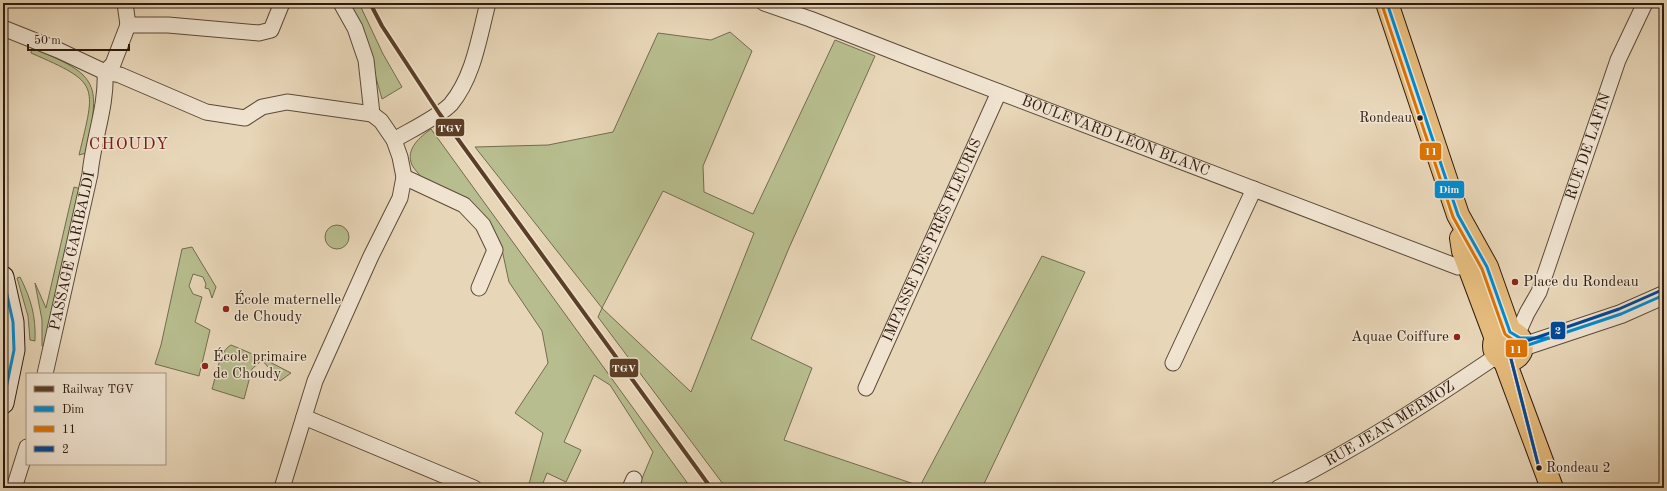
<svg xmlns="http://www.w3.org/2000/svg" width="1667" height="491" viewBox="0 0 1667 491" font-family="'Old Standard TT',serif">
<style>
.green{fill:#b7bd8e;stroke:#726c4e;fill-rule:evenodd}
.lines{fill:none;stroke-linecap:round;stroke-linejoin:round}
.minor-casing{stroke:#5c4a39;stroke-width:17}
.tertiary-casing{stroke:#5c4a39;stroke-width:20}
.secondary-casing{stroke:#2e1b0f;stroke-width:23}
.primary-casing{stroke:#2e1b0f;stroke-width:24}
.minor{stroke:#f0e4d1;stroke-width:15}
.tertiary{stroke:#f0e4d1;stroke-width:18}
.secondary{stroke:#f0e4d1;stroke-width:21}
.primary{stroke:#e4bb7c;stroke-width:22}
.bus-1-casing{stroke:#f0e4d1;stroke-width:6}
.bus-2-casing{stroke:#f0e4d1;stroke-width:6}
.bus-3-casing{stroke:#f0e4d1;stroke-width:6}
.bus-1{stroke:#008bd2;stroke-width:3}
.bus-2{stroke:#dd7302;stroke-width:3}
.bus-3{stroke:#004899;stroke-width:3}
.rail-1-casing{stroke:#f0e4d1;stroke-width:7}
.rail-1{stroke:#5c3e26;stroke-width:4}
.bus-dot{fill:#2e1b0f;stroke:#f0e4d1;stroke-width:1.5}
.poi-dot{fill:#8f2418;stroke:#f0e4d1;stroke-width:1.5}
.labels{text-anchor:middle;dominant-baseline:central;stroke-width:3;stroke-linejoin:round;paint-order:stroke}
.bus-label{font-size:14px;fill:#2e1b0f;stroke:#f0e4d1;text-anchor:end}
.street-label{font-size:15px;fill:#2e1b0f;stroke:#f0e4d1}
.poi-label{font-size:15px;fill:#2e1b0f;stroke:#f0e4d1;text-anchor:start}
.quarter-label{font-size:17px;letter-spacing:1px;fill:#7a1f14;stroke:#f0e4d1}
.line-badge{stroke:#f0e4d1;stroke-width:1.5}
.badge-label{font-size:11px;text-anchor:middle;font-weight:bold;fill:#fff}
</style>
<rect width="100%" height="100%" fill="#e8d6b8"/>
<filter id="stains"><feTurbulence type="fractalNoise" baseFrequency=".005" numOctaves="4"/><feColorMatrix values="0 0 0 0 .2 0 0 0 0 .09 0 0 0 0 .02 0 0 0 .5 -.17"/></filter>
<radialGradient id="worn" r=".72"><stop offset=".6" stop-color="#630" stop-opacity="0"/><stop offset="1" stop-color="#630" stop-opacity=".3"/></radialGradient>
<!-- green -->
<g class="green">
<path d="M350 3H359L383 54 402 87 382 99 362 29Z"/>
<path d="M730 32 752 51 703 166 704 192 753 214 835 40 875 56 789 248 751 339 812 368 784 440 920 486 1042 256 1085 272 982 488H726L598 317 602 308 475 147 548 145 613 132 658 33 711 40ZM663 191 754 233 691 392 602 308Z"/>
<path d="M32 48C101 76 100 83 86 153L79 155C96 84 100 83 31 53Z"/>
<path d="M431 129 691 488H638L653 452 610 385 594 375 564 442 581 450 566 482 547 473 541 488H523L529 484 543 433 515 413 548 363 542 331 509 282 501 245 422 178C419 174 414 169 412 165 405 149 420 137 431 129Z"/>
<path d="M74 187 81 189 46 347 42 346V320L35 283 46 308Z"/>
<circle cx="337" cy="237" r="12"/>
<path d="M192 247 216 287 212 298 209 289 205 288 206 284 203 277 193 274 189 286 193 294 202 297 195 322 210 330 199 376 155 364 161 345 182 249Z"/>
<path d="M20 277C31 299 36 316 35 341L30 340 28 316 17 278Z"/>
<path d="M231 345 262 358 291 373 280 381 262 360 252 369 244 399 212 389C216 377 219 351 231 345Z"/>
</g>
<g class="lines">
<defs>
<g id="minor">
<path d="M125 3 128 25"/>
<path d="M341 3 355 28 366 60 372 114"/>
<path id="s1" d="M764 3 810 19 918 61 1458 267 1468 264"/>
<path d="M128 25H168L259 33 271 30 282 3"/>
<path d="M3 28 58 50 105 72 120 75 206 112 245 118 262 107 287 102 372 114"/>
<path d="M105 72 113 64 128 25"/>
<path d="M394 140C409 131 440 116 451 104 474 76 479 37 488 3"/>
<path d="M404 177 464 205 483 225 495 250 479 288"/>
<path id="s2" d="M1517 335 1527 313 1539 292 1618 60 1645 3"/>
<path d="M1173 363 1254 189"/>
<path id="s3" d="M45 374 90 174C93 140 107 106 105 72"/>
<path id="s4" d="M866 388 999 92"/>
<path d="M304 417 474 488"/>
<path d="M14 488 27 447"/>
<path d="M282 488 315 381 371 256 400 198 404 177 400 157 394 140 381 121 372 114"/>
<path d="M630 488 634 479"/>
<path id="s5" d="M1278 488C1355 450 1427 403 1498 355"/>
</g>
<path id="tertiary" d="M1522 347 1621 314 1664 295"/>
<path id="secondary" d="M3 277 13 322 14 350 3 403"/>
<g id="primary">
<path d="M1387 3 1458 215 1487 267 1510 332"/>
<path d="M1461 238 1463 251 1496 339"/>
<circle cx="1508" cy="346" r="14"/>
<path d="M1504 359 1552 488"/>
</g>
</defs>
<!-- minor casing -->
<use href="#minor" class="minor-casing"/>
<!-- tertiary casing -->
<use href="#tertiary" class="tertiary-casing"/>
<!-- secondary casing -->
<use href="#secondary" class="secondary-casing"/>
<!-- primary casing -->
<use href="#primary" class="primary-casing"/>
<!-- minor -->
<use href="#minor" class="minor"/>
<!-- tertiary -->
<use href="#tertiary" class="tertiary"/>
<!-- secondary -->
<use href="#secondary" class="secondary"/>
<!-- primary -->
<use href="#primary" class="primary"/>
<defs>
<g id="bus-1">
<path d="M1387 3 1458 215 1487 267 1510 332 1520 338H1549"/>
<path d="M3 277 13 322 14 350 3 403"/>
<path d="M1520 353 1522 347 1621 314 1664 295"/>
</g>
<path id="bus-2" d="M1382 5 1453 217 1482 269 1505 334C1510 339 1520 341 1516 350 1514 354 1512 355 1511 359L1539 468"/>
<path id="bus-3" d="M1539 468 1511 359 1518 344 1619 309 1662 290"/>
</defs>
<!-- bus-1 casing -->
<use href="#bus-1" class="bus-1-casing"/>
<!-- bus-2 casing -->
<use href="#bus-2" class="bus-2-casing"/>
<!-- bus-3 casing -->
<use href="#bus-3" class="bus-3-casing"/>
<!-- bus-1 -->
<use href="#bus-1" class="bus-1"/>
<!-- bus-2 -->
<use href="#bus-2" class="bus-2"/>
<!-- bus-3 -->
<use href="#bus-3" class="bus-3"/>
<defs>
<path id="rail-1" d="M370 3 382 26 439 113 711 488"/>
</defs>
<!-- rail-1 casing -->
<use href="#rail-1" class="rail-1-casing"/>
<!-- rail-1 -->
<use href="#rail-1" class="rail-1"/>
</g>
<!-- markers -->
<g class="bus-dot">
<circle cx="1420" cy="118" r="3.5"/>
<circle cx="1539" cy="468" r="3.5"/>
</g>
<g class="poi-dot">
<circle cx="1515" cy="282" r="4"/>
<circle cx="226" cy="309" r="4"/>
<circle cx="1457" cy="337" r="4"/>
<circle cx="205" cy="366" r="4"/>
</g>
<g class="labels">
<!-- bus labels -->
<g class="bus-label">
<text x="1412" y="118">Rondeau</text>
<text x="1546" y="468" text-anchor="start">Rondeau 2</text>
</g>
<!-- street labels -->
<g class="street-label">
<text stroke="none"><textPath href="#s1" startOffset="376">BOULEVARD LÉON BLANC</textPath></text>
<text stroke="none"><textPath href="#s2" startOffset="202">RUE DE LAFIN</textPath></text>
<text stroke="none"><textPath href="#s4" startOffset="162">IMPASSE DES PRÉS FLEURIS</textPath></text>
<text stroke="none"><textPath href="#s3" startOffset="126">PASSAGE GARIBALDI</textPath></text>
<text stroke="none"><textPath href="#s5" startOffset="129">RUE JEAN MERMOZ</textPath></text>
</g>
<!-- poi labels -->
<g class="poi-label">
<text x="1523" y="282">Place du Rondeau</text>
<text x="234" y="300">École maternelle<tspan x="234" dy="17">de Choudy</tspan></text>
<text x="1449" y="337" text-anchor="end">Aquae Coiffure</text>
<text x="213" y="357">École primaire<tspan x="213" dy="17">de Choudy</tspan></text>
</g>
<!-- quarter labels -->
<g class="quarter-label">
<text x="129" y="144">CHOUDY</text>
</g>
</g>
<g class="line-badge">
<rect x="435" y="118" width="30" height="19" rx="4" fill="#5c3e26"/>
<rect x="1419" y="142" width="23" height="19" rx="4" fill="#dd7302"/>
<rect x="1434" y="180" width="31" height="19" rx="4" fill="#008bd2"/>
<rect x="1550" y="321" width="16" height="19" rx="4" fill="#004899"/>
<rect x="1505" y="339" width="23" height="19" rx="4" fill="#dd7302"/>
<rect x="609" y="358" width="30" height="20" rx="4" fill="#5c3e26"/>
</g>
<g class="badge-label">
<text x="450" y="132">TGV</text>
<text x="1431" y="155">11</text>
<text x="1449" y="193">Dim</text>
<text x="1558" y="334">2</text>
<text x="1516" y="353">11</text>
<text x="624" y="372">TGV</text>
</g>
<!-- margin -->
<rect width="1667" height="491" fill="none" stroke="#e8d6b8" stroke-width="16"/>
<rect x="4" y="4" width="1659" height="483" fill="none" stroke="#2e1b0f" stroke-width="2"/>
<rect x="8" y="8" width="1651" height="475" fill="none" stroke="#2e1b0f"/>
<!-- legend -->
<rect x="26" y="373" width="140" height="92" fill="#f0e4d1" stroke="#a29483"/>
<rect x="34" y="386" width="20" height="6" fill="#5c3e26" stroke="#a29483"/>
<text x="62" y="393" font-size="12" fill="#2e1b0f">Railway TGV</text>
<rect x="34" y="406" width="20" height="6" fill="#008bd2" stroke="#a29483"/>
<text x="62" y="413" font-size="12" fill="#2e1b0f">Dim</text>
<rect x="34" y="426" width="20" height="6" fill="#dd7302" stroke="#a29483"/>
<text x="62" y="433" font-size="12" fill="#2e1b0f">11</text>
<rect x="34" y="446" width="20" height="6" fill="#004899" stroke="#a29483"/>
<text x="62" y="453" font-size="12" fill="#2e1b0f">2</text>
<!-- scale -->
<path d="M28 44v6h101v-6" fill="none" stroke="#2e1b0f" stroke-width="2"/>
<text x="34" y="44" font-size="12" fill="#2e1b0f" stroke="#f0e4d1" stroke-width="3" paint-order="stroke">50 m</text>
<rect width="100%" height="100%" filter="url(#stains)"/>
<rect width="100%" height="100%" fill="url(#worn)"/>
</svg>
